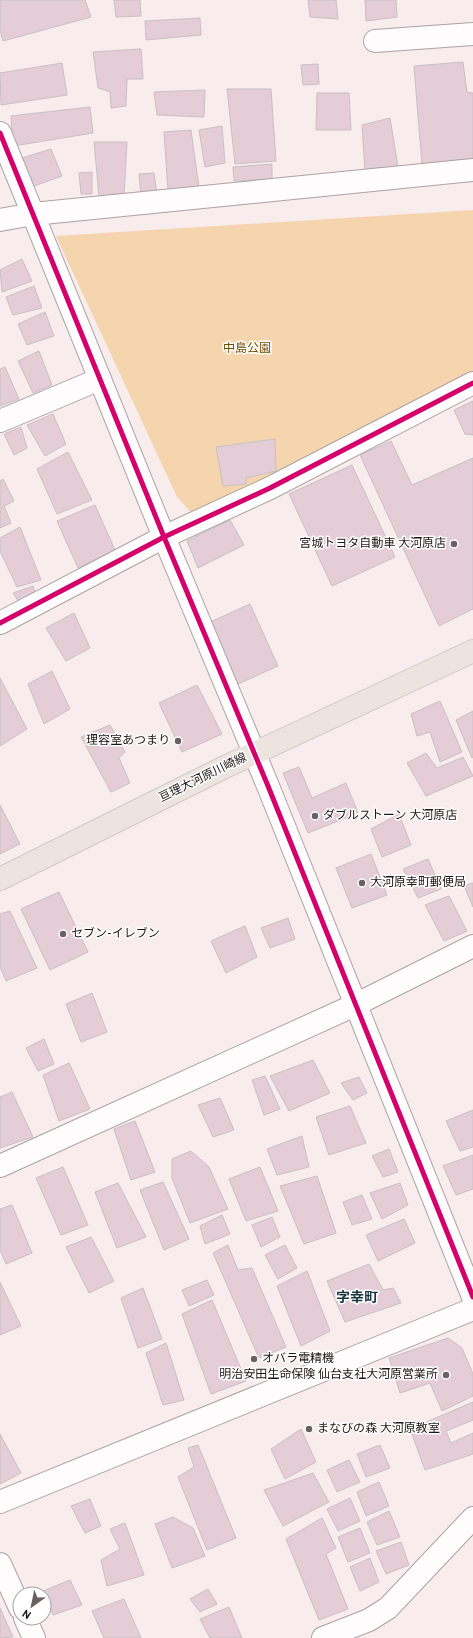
<svg xmlns="http://www.w3.org/2000/svg" width="473" height="1638" viewBox="0 0 473 1638" font-family="Overpass,'Noto Sans JP',sans-serif">
<style>
.green{fill:#f5d5ad}
.building{fill:#e4cdd7;stroke:#c9c0c2}
.lines{fill:none;stroke-linecap:round;stroke-linejoin:round}
.minor-casing{stroke:#aca2a2;stroke-width:24}
.major-casing{stroke:#d0c9c9;stroke-width:24}
.minor{stroke:#fefcfc;stroke-width:22}
.major{stroke:#ede4df;stroke-width:22}
.cycleway-casing{stroke:#fff;stroke-width:8}
.cycleway{stroke:#d6006c;stroke-width:5}
.poi-dot{fill:#6a6161;stroke:#fff;stroke-width:1.5}
.labels{text-anchor:middle;dominant-baseline:central;stroke-width:3;stroke-linejoin:round;paint-order:stroke}
.park-label{font-size:12px;fill:#724e00;stroke:#fff}
.poi-label{font-size:12px;fill:#1e1616;stroke:#fff;text-anchor:start}
.street-label{font-size:12px;fill:#1e1616;stroke:#fff}
.quarter-label{font-size:14px;font-weight:bold;fill:#183740;stroke:#fff}
</style>
<rect width="100%" height="100%" fill="#f8ecec"/>
<!-- green -->
<path class="green" d="M473 210V374L195 517 177 497 56 236Z"/>
<!-- building -->
<g class="building">
<path d="M0 0H85L91 17 3 41 0 30Z"/>
<path d="M114 0H140L141 16 116 17Z"/>
<path d="M308 0H336L338 19 310 17Z"/>
<path d="M365 0H396L397 17 366 21Z"/>
<path d="M200 18 201 35 146 40 145 21Z"/>
<path d="M141 49 143 79H127L126 106 111 108 110 92 98 88 93 52Z"/>
<path d="M463 62 467 92 473 93V167L460 168 458 160 422 165 414 66Z"/>
<path d="M62 63 67 95 1 105 0 73Z"/>
<path d="M318 64 319 84 303 85 301 65Z"/>
<path d="M227 89H271L276 161 235 164Z"/>
<path d="M205 90 204 117 157 115 154 92Z"/>
<path d="M317 93H349L351 130H316Z"/>
<path d="M90 107 93 133 13 146 11 116Z"/>
<path d="M390 118 398 167 365 171 362 125Z"/>
<path d="M222 126 225 163 205 167 199 130Z"/>
<path d="M191 130 199 188 168 191 164 132Z"/>
<path d="M94 142H127L124 196H99Z"/>
<path d="M51 149 62 176 34 186 22 158Z"/>
<path d="M272 164V179L234 181 233 167Z"/>
<path d="M92 172V194H81L79 173Z"/>
<path d="M154 173 157 194 141 196 139 174Z"/>
<path d="M22 259 32 281 2 292 0 270Z"/>
<path d="M34 286 42 308 13 315 6 297Z"/>
<path d="M45 312 54 336 27 345 18 324Z"/>
<path d="M39 351 52 385 33 393 18 361Z"/>
<path d="M5 367 19 399 0 406V369Z"/>
<path d="M473 401V435L465 434 454 410Z"/>
<path d="M53 414 66 444 45 456 27 425Z"/>
<path d="M21 427 27 448 14 455 4 434Z"/>
<path d="M275 439 276 471 246 478V484L223 486 216 447Z"/>
<path d="M391 441 412 485 473 458V609L439 626 360 455Z"/>
<path d="M68 452 92 500 57 514 37 469Z"/>
<path d="M352 465 395 557 332 586 289 494Z"/>
<path d="M3 479 14 501 4 506 11 523 0 528V481Z"/>
<path d="M95 505 115 550 78 568 57 521Z"/>
<path d="M230 520 244 545 198 568 187 541Z"/>
<path d="M20 527 41 580 17 587 0 551V538Z"/>
<path d="M33 586 38 600 22 607 13 593Z"/>
<path d="M250 604 278 666 236 685 208 623Z"/>
<path d="M74 613 90 648 66 661 46 628Z"/>
<path d="M52 671 70 709 44 724 28 684Z"/>
<path d="M0 678 27 729 0 746Z"/>
<path d="M197 685 222 734 182 752 159 703Z"/>
<path d="M440 701 462 752 440 762 430 732 417 736 411 714Z"/>
<path d="M473 711V757L472 758 456 720Z"/>
<path d="M110 725 125 752 119 758 130 783 111 792 81 737Z"/>
<path d="M426 753 437 768 463 757 473 776 426 796 407 763Z"/>
<path d="M299 767 312 798 346 783 358 813 308 833 283 773Z"/>
<path d="M0 805 20 844 0 854Z"/>
<path d="M399 814 411 845 382 857 371 829Z"/>
<path d="M371 854 387 895 352 908 336 868Z"/>
<path d="M428 859 441 889 418 898 403 869Z"/>
<path d="M473 883V907L464 886Z"/>
<path d="M59 892 88 952 50 970 21 909Z"/>
<path d="M449 896 467 931 444 941 425 905Z"/>
<path d="M10 911 37 968 6 981 0 967V914Z"/>
<path d="M288 918 295 939 270 948 261 928Z"/>
<path d="M245 926 257 957 226 973 211 941Z"/>
<path d="M92 993 107 1032 81 1042 66 1004Z"/>
<path d="M44 1039 54 1064 38 1071 26 1048Z"/>
<path d="M313 1060 330 1093 289 1111 270 1076Z"/>
<path d="M69 1063 90 1109 59 1121 43 1075Z"/>
<path d="M265 1076 280 1109 264 1115 252 1080Z"/>
<path d="M359 1077 367 1093 353 1100 341 1083Z"/>
<path d="M12 1092 33 1137 0 1148V1097Z"/>
<path d="M220 1098 234 1130 213 1137 198 1105Z"/>
<path d="M350 1106 366 1143 329 1155 316 1117Z"/>
<path d="M473 1110V1147L460 1151 446 1121Z"/>
<path d="M135 1121 155 1172 131 1180 114 1129Z"/>
<path d="M302 1136 309 1167 277 1175 267 1149Z"/>
<path d="M389 1149 398 1172 383 1177 372 1156Z"/>
<path d="M191 1151 209 1167 228 1209 190 1223 172 1178V1159Z"/>
<path d="M473 1155V1189L456 1195 443 1166Z"/>
<path d="M63 1167 88 1225 61 1235 36 1178Z"/>
<path d="M260 1167 278 1211 246 1221 229 1179Z"/>
<path d="M317 1176 336 1233 304 1244 280 1186Z"/>
<path d="M163 1182 189 1239 164 1250 140 1190Z"/>
<path d="M118 1183 146 1237 117 1248 95 1192Z"/>
<path d="M400 1183 408 1205 382 1219 370 1193Z"/>
<path d="M362 1195 372 1219 352 1225 343 1202Z"/>
<path d="M12 1205 32 1253 6 1264 0 1250V1209Z"/>
<path d="M222 1215 230 1234 205 1244 200 1226Z"/>
<path d="M272 1217 280 1237 261 1247 252 1225Z"/>
<path d="M404 1219 415 1243 378 1261 366 1235Z"/>
<path d="M91 1237 114 1281 89 1293 66 1247Z"/>
<path d="M228 1245 238 1270 252 1268 286 1347 259 1358 213 1253Z"/>
<path d="M285 1245 297 1268 278 1279 265 1255Z"/>
<path d="M369 1264 383 1290 393 1288 401 1303 345 1322 327 1281Z"/>
<path d="M307 1271 330 1331 301 1346 277 1286Z"/>
<path d="M207 1280 214 1295 189 1306 182 1290Z"/>
<path d="M0 1282 21 1326 0 1335Z"/>
<path d="M143 1288 162 1339 138 1348 121 1298Z"/>
<path d="M212 1300 246 1381 211 1394 182 1314Z"/>
<path d="M448 1338 462 1348 473 1374V1396L442 1411 430 1383 400 1393 389 1358Z"/>
<path d="M166 1343 184 1400 163 1405 146 1353Z"/>
<path d="M473 1402V1420L446 1431 451 1443 473 1433V1454L425 1470 410 1429Z"/>
<path d="M301 1429 316 1462 285 1479 271 1449Z"/>
<path d="M0 1434 21 1473 0 1484Z"/>
<path d="M198 1445 236 1538 207 1550 178 1477 194 1467 188 1448Z"/>
<path d="M380 1445 390 1468 366 1477 357 1454Z"/>
<path d="M349 1460 360 1482 337 1492 327 1470Z"/>
<path d="M313 1473 329 1502 283 1526 264 1490Z"/>
<path d="M379 1482 389 1506 366 1516 357 1492Z"/>
<path d="M350 1498 360 1521 338 1531 327 1509Z"/>
<path d="M90 1499 101 1526 85 1533 71 1506Z"/>
<path d="M389 1511 400 1537 377 1545 367 1522Z"/>
<path d="M173 1517 193 1528 205 1556 172 1568 155 1524Z"/>
<path d="M322 1518 336 1548 326 1554 348 1609 319 1620 286 1539Z"/>
<path d="M125 1523 144 1575 107 1586 101 1560 120 1549 110 1529Z"/>
<path d="M360 1528 370 1553 348 1562 338 1537Z"/>
<path d="M401 1542 409 1565 386 1574 376 1551Z"/>
<path d="M370 1558 379 1582 360 1591 350 1567Z"/>
<path d="M70 1580 82 1605 53 1615 44 1594 41 1592Z"/>
<path d="M208 1589 217 1604 200 1612 190 1599Z"/>
<path d="M124 1599 141 1638H104L92 1611Z"/>
<path d="M229 1607 242 1638H210L200 1619Z"/>
<path d="M0 1608 13 1637 0 1638Z"/>
</g>
<g class="lines">
<defs>
<g id="minor">
<path d="M375 41 473 34"/>
<path d="M0 133 164 537 268 786 473 1297"/>
<path d="M0 220 33 214 473 170"/>
<path d="M0 421 100 379"/>
<path d="M0 623 164 537 270 488 473 383"/>
<path d="M0 1166 355 1005 473 946"/>
<path d="M0 1502 473 1309"/>
<path d="M0 1564 20 1608"/>
<path d="M25 1618 34 1638"/>
<path d="M323 1638 369 1620 388 1608 473 1518"/>
</g>
<path id="major" d="M0 879 227 766 473 651"/>
</defs>
<!-- minor casing -->
<use href="#minor" class="minor-casing"/>
<!-- major casing -->
<use href="#major" class="major-casing"/>
<!-- minor -->
<use href="#minor" class="minor"/>
<!-- major -->
<use href="#major" class="major"/>
<defs>
<g id="cycleway">
<path d="M0 133 164 537 268 786 473 1297"/>
<path d="M0 623 164 537 270 488 473 383"/>
</g>
</defs>
<!-- cycleway casing -->
<use href="#cycleway" class="cycleway-casing"/>
<!-- cycleway -->
<use href="#cycleway" class="cycleway"/>
</g>
<!-- markers -->
<g class="poi-dot">
<circle cx="454" cy="544" r="4"/>
<circle cx="178" cy="741" r="4"/>
<circle cx="315" cy="816" r="4"/>
<circle cx="362" cy="883" r="4"/>
<circle cx="63" cy="934" r="4"/>
<circle cx="254" cy="1359" r="4"/>
<circle cx="446" cy="1375" r="4"/>
<circle cx="309" cy="1429" r="4"/>
</g>
<g class="labels">
<!-- park labels -->
<g class="park-label">
<text x="247" y="349">中島公園</text>
</g>
<!-- poi labels -->
<g class="poi-label">
<text x="446" y="544" text-anchor="end">宮城トヨタ自動車 大河原店</text>
<text x="170" y="741" text-anchor="end">理容室あつまり</text>
<text x="323" y="816">ダブルストーン 大河原店</text>
<text x="370" y="883">大河原幸町郵便局</text>
<text x="71" y="934">セブン-イレブン</text>
<text x="262" y="1359">オバラ電精機</text>
<text x="438" y="1375" text-anchor="end">明治安田生命保険 仙台支社大河原営業所</text>
<text x="317" y="1429">まなびの森 大河原教室</text>
</g>
<!-- street labels -->
<g class="street-label">
<text transform="translate(203 778) rotate(-26)">亘理大河原川崎線</text>
</g>
<!-- quarter labels -->
<g class="quarter-label">
<text x="357" y="1298">字幸町</text>
</g>
</g>
<!-- north arrow -->
<g transform="translate(32 1606) rotate(213)"><circle r="19" fill="#ffffff" stroke="#a5a2a2"/>
<path d="M0-3L7 15L0 10L-7 15Z" fill="#6a6161"/>
<text y="-6" font-size="11" font-weight="bold" text-anchor="middle" fill="#1e1616">N</text>
</g>
</svg>
